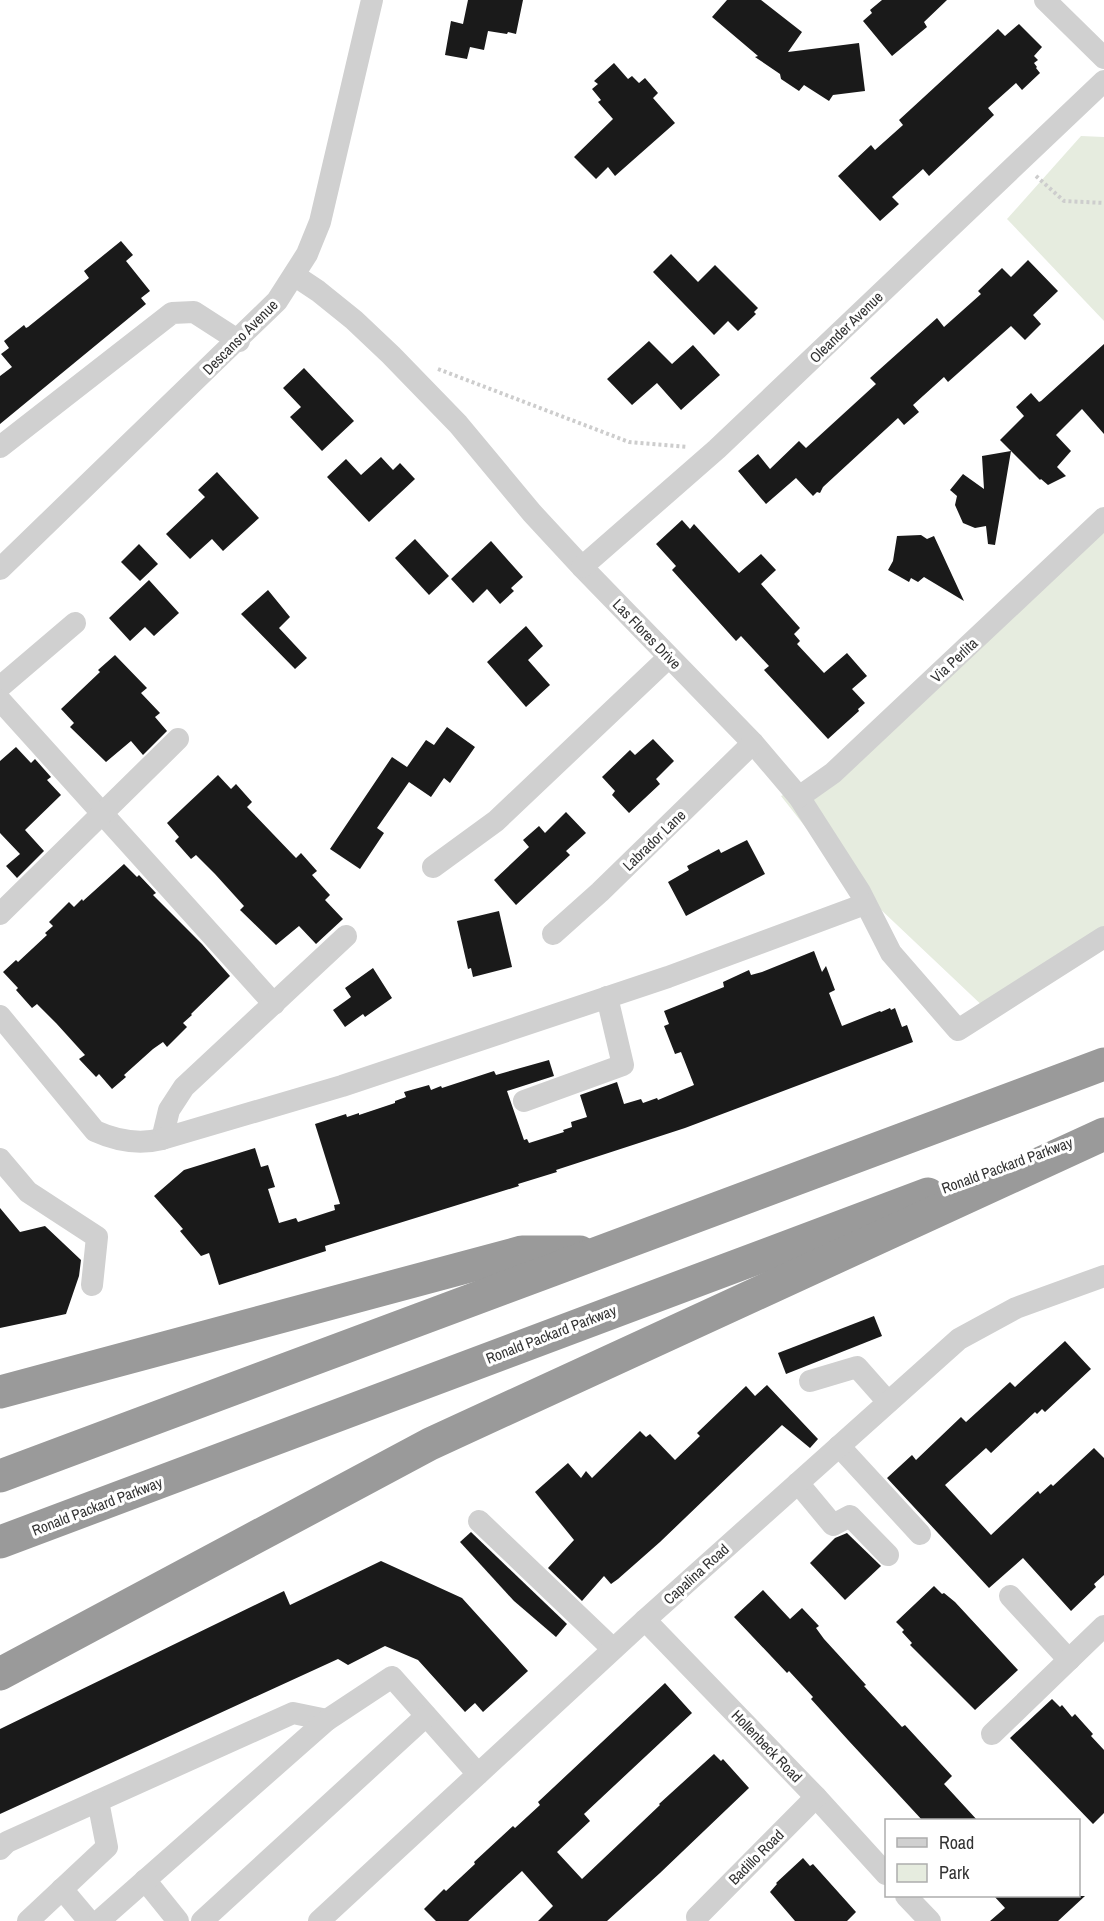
<svg xmlns="http://www.w3.org/2000/svg" width="1104" height="1921" viewBox="0 0 1104 1921" font-family="'Archivo Narrow',sans-serif">
<style>
.green{fill:#e6ecdf}
.building{fill:#1a1a1a}
.lines{fill:none;stroke-linecap:round;stroke-linejoin:round}
.path{stroke:#cdcdcd;stroke-width:4;stroke-dasharray:3 3;stroke-linecap:butt}
.minor{stroke:#d0d0d0;stroke-width:22}
.highway{stroke:#9a9a9a;stroke-width:33}
.labels{text-anchor:middle;dominant-baseline:central;stroke-width:6;stroke-linejoin:round;paint-order:stroke}
.street-label{font-size:15px;fill:#333;stroke:#fff}
</style>
<rect width="100%" height="100%" fill="#fff"/>
<!-- green -->
<g class="green">
<path d="M1081 136 1104 137V321L1007 219Z"/>
<path d="M1104 518V938L988 1011 840 871 781 796 833 773Z"/>
</g>
<!-- building -->
<g class="building">
<path d="M468 0H523L516 34 508 32 507 34 488 31 484 50 470 47 467 59 445 55 451 21 463 24Z"/>
<path d="M727 0H761L802 32 788 52 859 43 865 91 833 95 829 101 804 85 799 91 781 79 780 74 755 57 758 56 712 17Z"/>
<path d="M882 0H947L924 22 927 27 892 56 863 21 872 13 870 10Z"/>
<path d="M1019 24 1042 47 1034 56 1038 60 1034 63 1037 67 1036 68 1040 73 1022 90 1016 83 988 108 994 115 929 176 923 169 892 197 899 204 880 221 838 176 871 145 875 150 903 125 899 120 998 29 1005 36Z"/>
<path d="M614 63 628 79 632 76 639 83 645 78 658 93 653 98 675 123 615 176 608 167 596 179 574 157 613 119 598 102 601 100 592 89 598 84 594 81Z"/>
<path d="M121 241 133 255 126 261 150 291 141 298 146 304 0 424V376L12 367 1 354 9 348 4 341 24 325 26 328 28 327 89 278 84 271Z"/>
<path d="M671 254 698 282 715 265 758 308 754 312 756 314 738 331 728 321 714 335 653 272Z"/>
<path d="M1028 260 1058 291 1033 315 1041 324 1025 340 1011 326 948 382 944 377 913 405 919 412 904 425 898 418 823 487 820 493 817 492 813 496 796 478 766 504 738 471 758 454 770 469 799 441 806 448 876 384 870 378 937 318 944 327 981 294 978 291 1002 268 1011 277Z"/>
<path d="M649 341 672 364 693 345 720 375 681 410 657 383 632 405 607 379Z"/>
<path d="M1104 344V434L1082 409 1056 435 1071 451 1057 467 1066 476 1048 485 1041 479 1040 480 1000 440 1024 416 1016 407 1031 393 1039 402 1041 401Z"/>
<path d="M304 368 354 421 322 451 290 417 301 407 283 388Z"/>
<path d="M1011 451 995 545 988 544 986 526 975 528 963 523 955 505 957 496 950 490 963 474 984 489 982 456Z"/>
<path d="M381 457 393 470 400 463 415 479 369 522 327 477 346 459 361 475Z"/>
<path d="M217 472 259 518 223 551 212 539 190 559 166 534 205 497 198 490Z"/>
<path d="M682 520 690 529 694 524 739 573 761 554 776 570 761 584 800 628 794 634 800 641 797 644 824 673 847 653 867 676 852 689 865 703 858 709 859 711 828 739 764 670 769 666 741 636 736 641 672 570 676 566 656 544Z"/>
<path d="M921 535 927 539 934 536 964 601 924 577 918 582 911 578 909 582 888 570 893 561 897 536Z"/>
<path d="M415 539 449 576 429 595 395 558Z"/>
<path d="M491 541 523 577 511 588 514 591 500 604 487 589 473 603 451 579Z"/>
<path d="M139 544 158 564 140 581 121 562Z"/>
<path d="M149 580 179 613 154 636 145 627 130 641 109 618Z"/>
<path d="M268 590 290 617 279 628 307 658 295 669 241 614Z"/>
<path d="M526 626 543 646 528 660 550 685 526 707 487 662Z"/>
<path d="M115 655 147 688 141 693 160 713 155 717 167 731 143 755 131 741 106 762 70 727 74 723 61 709 100 672 98 670Z"/>
<path d="M447 727 475 747 450 783 444 778 431 797 409 782 377 828 384 833 360 869 330 849 392 757 407 767 426 740 434 745Z"/>
<path d="M653 739 674 761 656 779 660 784 629 813 612 795 615 791 602 777 630 750 635 755Z"/>
<path d="M16 747 31 763 35 759 51 777 47 780 61 795 25 830 44 851 17 878 6 866 20 854 0 833V761Z"/>
<path d="M218 775 231 789 236 784 252 802 247 807 296 858 301 853 317 871 312 875 330 895 325 900 343 919 316 944 299 926 276 945 240 910 244 906 215 874 196 855 191 859 175 841 179 837 167 823Z"/>
<path d="M566 812 586 833 566 851 570 855 516 905 494 880 529 847 523 840 539 826 545 833Z"/>
<path d="M747 840 765 874 686 916 668 882 689 870 687 866 719 849 721 853Z"/>
<path d="M124 864 137 877 139 875 156 893 153 895 202 944 230 976 191 1014 192 1015 183 1023 187 1027 167 1047 163 1042 153 1049 124 1075 126 1077 112 1089 99 1074 96 1077 79 1059 85 1055 56 1023 37 1004 32 1008 16 990 18 988 3 972 16 960 18 962 47 935 45 933 53 926 49 922 69 902 74 907 82 899 83 901Z"/>
<path d="M499 911 512 967 473 977 471 968 468 969 457 921Z"/>
<path d="M814 951 822 972 826 966 835 990 829 993 842 1026 880 1011 881 1012 890 1008 891 1010 895 1008 902 1027 907 1025 913 1042 685 1128 556 1170 557 1172 518 1184 519 1186 325 1246 326 1251 219 1285 209 1253 201 1256 180 1231 183 1229 154 1196 184 1170 255 1148 261 1167 268 1165 275 1187 268 1189 279 1223 296 1218 298 1222 335 1210 334 1205 340 1204 315 1124 346 1114 347 1117 359 1113V1115L395 1103V1101L406 1097 404 1092 429 1085 431 1090 441 1086 442 1088 494 1071 496 1075 549 1060 554 1076 507 1091 524 1140 527 1139 529 1143 564 1132 563 1130 572 1127 571 1122 587 1117 580 1095 617 1082 624 1104 641 1099 643 1103 657 1098 658 1100 694 1085 681 1052 675 1054 664 1026 669 1024 664 1011 724 987 723 982 749 970 751 975 762 972Z"/>
<path d="M373 968 392 998 365 1017 363 1014 345 1027 333 1010 351 997 345 988Z"/>
<path d="M0 1208 20 1232 45 1226 81 1260 79 1276 66 1314 0 1328Z"/>
<path d="M874 1316 882 1336 786 1374 778 1353Z"/>
<path d="M1065 1341 1091 1369 1045 1412 1042 1409 1037 1414 1035 1412 991 1453 986 1448 945 1485 991 1535 1038 1491 1040 1494 1051 1484 1053 1486 1094 1448 1104 1458V1575L1094 1584 1096 1587 1071 1611 1023 1558 989 1588 887 1478 912 1455 916 1460 961 1417 966 1422 1010 1382 1015 1387Z"/>
<path d="M767 1385 818 1439 810 1448 782 1425 660 1542 618 1579 611 1584 604 1576 582 1601 548 1568 574 1540 535 1492 568 1463 581 1478 586 1471 592 1478 640 1431 646 1437 650 1434 675 1460 700 1436 697 1433 746 1386 755 1396Z"/>
<path d="M471 1532 567 1624 556 1637 514 1601 460 1542Z"/>
<path d="M847 1533 881 1566 845 1600 810 1563 835 1538Z"/>
<path d="M381 1561 462 1598 528 1671 483 1712 475 1703 465 1712 418 1660 385 1646 348 1665 338 1659 0 1814V1729L284 1591 290 1605Z"/>
<path d="M934 1586 942 1594 944 1593 955 1602 1018 1670 975 1710 910 1645 912 1643 902 1632 904 1630 896 1622Z"/>
<path d="M763 1590 790 1619 802 1608 819 1626 816 1628 824 1639 866 1685 864 1686 902 1727 905 1725 952 1776 944 1784 978 1821H923L848 1740 811 1699 813 1697 789 1671 787 1673 734 1617Z"/>
<path d="M665 1683 692 1713 584 1814 590 1821 557 1852 582 1879 660 1805 659 1804 714 1754 721 1761 723 1759 749 1788 660 1873 607 1921H538L553 1906 522 1871 468 1921H436L424 1909 444 1889 446 1891 475 1864 474 1862 513 1826 515 1828 540 1805 538 1802Z"/>
<path d="M1052 1699 1060 1707 1062 1705 1072 1717 1075 1714 1093 1734 1091 1736 1104 1750V1813L1093 1824 1010 1738Z"/>
<path d="M803 1858 810 1866 813 1864 856 1912 847 1921H795L770 1892 777 1884 776 1883Z"/>
<path d="M994 1896H1085L1058 1921H990L1005 1908Z"/>
</g>
<g class="lines">
<!-- path -->
<g class="path">
<path d="M1036 176 1064 201 1104 203"/>
<path d="M438 369 629 442 687 447"/>
</g>
<!-- minor -->
<g class="minor">
<path d="M1045 0 1104 58"/>
<path d="M294 275 318 291 354 320 391 355 458 424 532 513 582 567 753 743 799 797 860 892 891 953 958 1030 1104 937"/>
<path d="M0 447 172 313 194 312 239 341"/>
<path d="M582 567 717 449 1104 81"/>
<path d="M0 569 277 301 307 254 320 222 372 0"/>
<path d="M0 687 75 623"/>
<path d="M0 700 274 1004"/>
<path d="M799 797 833 773 1104 518"/>
<path d="M433 867 496 821 669 657"/>
<path d="M0 914 178 739"/>
<path d="M553 934 600 892 753 743"/>
<path d="M0 1016 95 1131C117 1141 138 1145 162 1139L169 1110 184 1087 346 936"/>
<path d="M524 1101 623 1065 607 997"/>
<path d="M162 1139 342 1086 668 977 865 904"/>
<path d="M0 1159 28 1192 97 1237 92 1285"/>
<path d="M810 1381 857 1367 888 1402"/>
<path d="M839 1446 920 1534"/>
<path d="M798 1483 833 1525 850 1516 888 1555"/>
<path d="M479 1521 613 1649"/>
<path d="M1010 1596 1069 1660"/>
<path d="M645 1620 816 1797 886 1874"/>
<path d="M992 1734 1104 1626"/>
<path d="M0 1849 7 1842 293 1713 327 1720"/>
<path d="M145 1880 178 1921"/>
<path d="M62 1889 89 1921"/>
<path d="M906 1896 930 1921"/>
<path d="M697 1917 816 1797"/>
<path d="M28 1921 107 1847 98 1801"/>
<path d="M99 1921 327 1720 392 1677 478 1774"/>
<path d="M202 1921 426 1716"/>
<path d="M319 1921 645 1620 959 1339 1016 1308 1104 1276"/>
</g>
<!-- highway -->
<g class="highway">
<path d="M0 1392 522 1252H580"/>
<path d="M0 1476C368 1338 736 1202 1104 1064"/>
<path d="M0 1542 928 1194"/>
<path d="M0 1674 430 1444 1104 1134"/>
</g>
</g>
<g class="labels">
<!-- street labels -->
<g class="street-label">
<text transform="translate(846 327) rotate(-44)">Oleander Avenue</text>
<text transform="translate(240 337) rotate(-45)">Descanso Avenue</text>
<text transform="translate(647 634) rotate(46)">Las Flores Drive</text>
<text transform="translate(954 660) rotate(-43)">Via Perlita</text>
<text transform="translate(654 840) rotate(-44)">Labrador Lane</text>
<text transform="translate(1007 1165) rotate(-20)">Ronald Packard Parkway</text>
<text transform="translate(551 1334) rotate(-21)">Ronald Packard Parkway</text>
<text transform="translate(97 1506) rotate(-21)">Ronald Packard Parkway</text>
<text transform="translate(696 1574) rotate(-42)">Capalina Road</text>
<text transform="translate(767 1746) rotate(46)">Hollenbeck Road</text>
<text transform="translate(756 1857) rotate(-45)">Badillo Road</text>
</g>
</g>
<!-- legend -->
<rect x="885" y="1819" width="195" height="78" fill="#ffffff" stroke="#adadad" stroke-width="1.5"/>
<rect x="897" y="1838" width="30" height="9" fill="#d0d0d0" stroke="#adadad" stroke-width="1.5"/>
<text x="939" y="1849" font-size="18" fill="#333333">Road</text>
<rect x="897" y="1864" width="30" height="18" fill="#e6ecdf" stroke="#adadad" stroke-width="1.5"/>
<text x="939" y="1879" font-size="18" fill="#333333">Park</text>
</svg>
